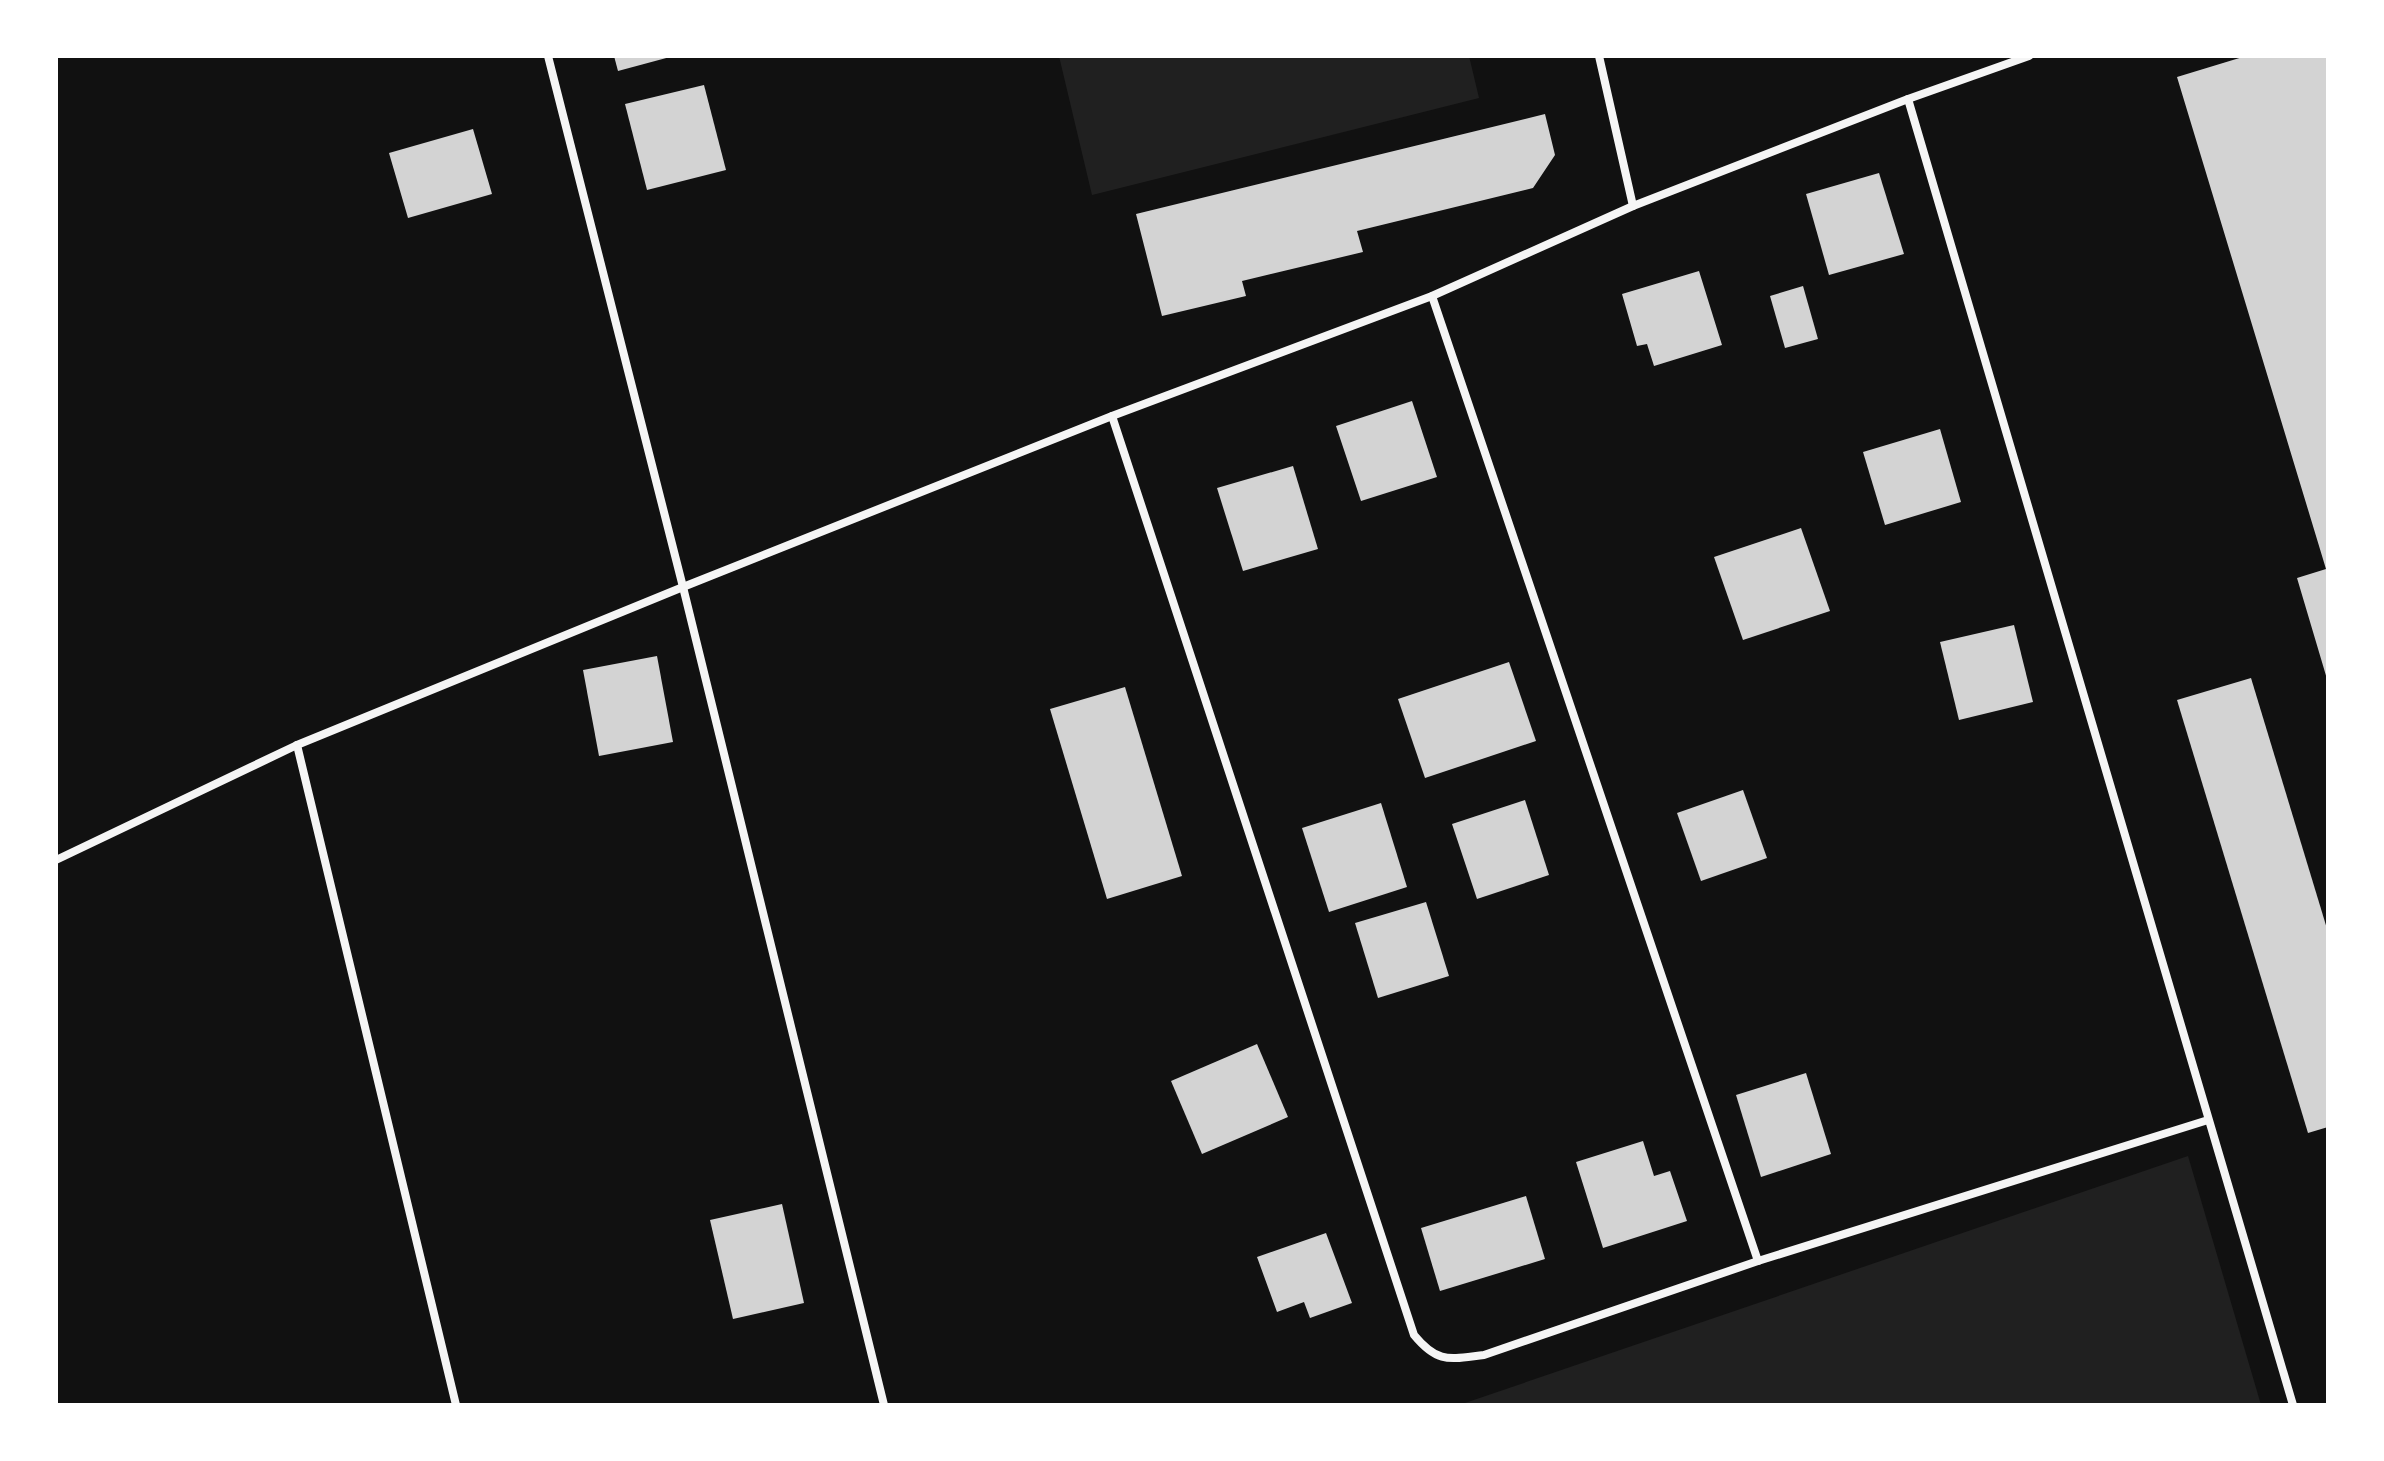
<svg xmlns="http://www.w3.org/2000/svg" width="2384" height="1461" viewBox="0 0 2384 1461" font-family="'Archivo Narrow',sans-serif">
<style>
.green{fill:#202020}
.building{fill:#d3d3d3}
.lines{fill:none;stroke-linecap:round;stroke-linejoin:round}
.minor{stroke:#f5f5f5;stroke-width:8}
</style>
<rect width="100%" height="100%" fill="#111"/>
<!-- green -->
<g class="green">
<path d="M1059 56H1469L1479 98 1092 195Z"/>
<path d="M2188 1156 2261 1405H1465V1403Z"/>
</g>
<!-- building -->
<g class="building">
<path d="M614 56H670V57L618 71Z"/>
<path d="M2246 56H2328L2327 679 2297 578 2326 569 2177 77Z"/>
<path d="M704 85 726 170 647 190 625 104Z"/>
<path d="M1545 114 1555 155 1533 188 1357 231 1363 252 1242 281 1246 296 1162 316 1136 214Z"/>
<path d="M473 129 492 194 408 218 389 153Z"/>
<path d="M1879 173 1904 254 1829 275 1806 194Z"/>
<path d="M1699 271 1722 345 1654 366 1647 344 1637 346 1622 294Z"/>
<path d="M1803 286 1818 339 1785 348 1770 296Z"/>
<path d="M1412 401 1437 477 1361 501 1336 426Z"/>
<path d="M1940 429 1961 502 1885 525 1863 452Z"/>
<path d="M1293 466 1318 549 1243 571 1217 488Z"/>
<path d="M1801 528 1830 611 1743 640 1714 557Z"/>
<path d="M2014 625 2033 702 1959 720 1940 642Z"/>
<path d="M657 656 673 742 599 756 583 670Z"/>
<path d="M1509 662 1536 741 1425 778 1398 699Z"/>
<path d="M2251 678 2328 932V1127L2308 1133 2177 700Z"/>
<path d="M1125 687 1182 876 1107 899 1050 709Z"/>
<path d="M1743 790 1767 858 1701 881 1677 813Z"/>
<path d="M1525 800 1549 875 1477 899 1452 824Z"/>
<path d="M1381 803 1407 887 1329 912 1302 828Z"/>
<path d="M1426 902 1449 976 1378 998 1355 923Z"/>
<path d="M1257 1044 1288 1117 1202 1154 1171 1081Z"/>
<path d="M1806 1073 1831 1154 1761 1177 1736 1095Z"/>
<path d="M1643 1141 1654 1176 1670 1171 1687 1221 1603 1248 1576 1162Z"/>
<path d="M1526 1196 1545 1259 1440 1291 1421 1228Z"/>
<path d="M782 1204 804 1303 733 1319 710 1220Z"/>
<path d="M1326 1233 1352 1303 1310 1318 1304 1302 1277 1312 1257 1257Z"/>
</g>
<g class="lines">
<!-- minor -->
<g class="minor">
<path d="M548 56 683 587 884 1405"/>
<path d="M1599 56 1633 206"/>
<path d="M1908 99 2293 1405"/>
<path d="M1432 296 1758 1261"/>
<path d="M1112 416 1414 1335C1438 1364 1449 1359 1484 1355L1758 1261 2208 1120"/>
<path d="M297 745 456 1405"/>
<path d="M56 860 297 745 683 587 1112 416 1432 296 1633 206 1908 99 2029 56"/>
</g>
</g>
<!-- border -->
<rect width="2384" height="1461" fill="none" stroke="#ffffff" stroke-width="116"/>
</svg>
